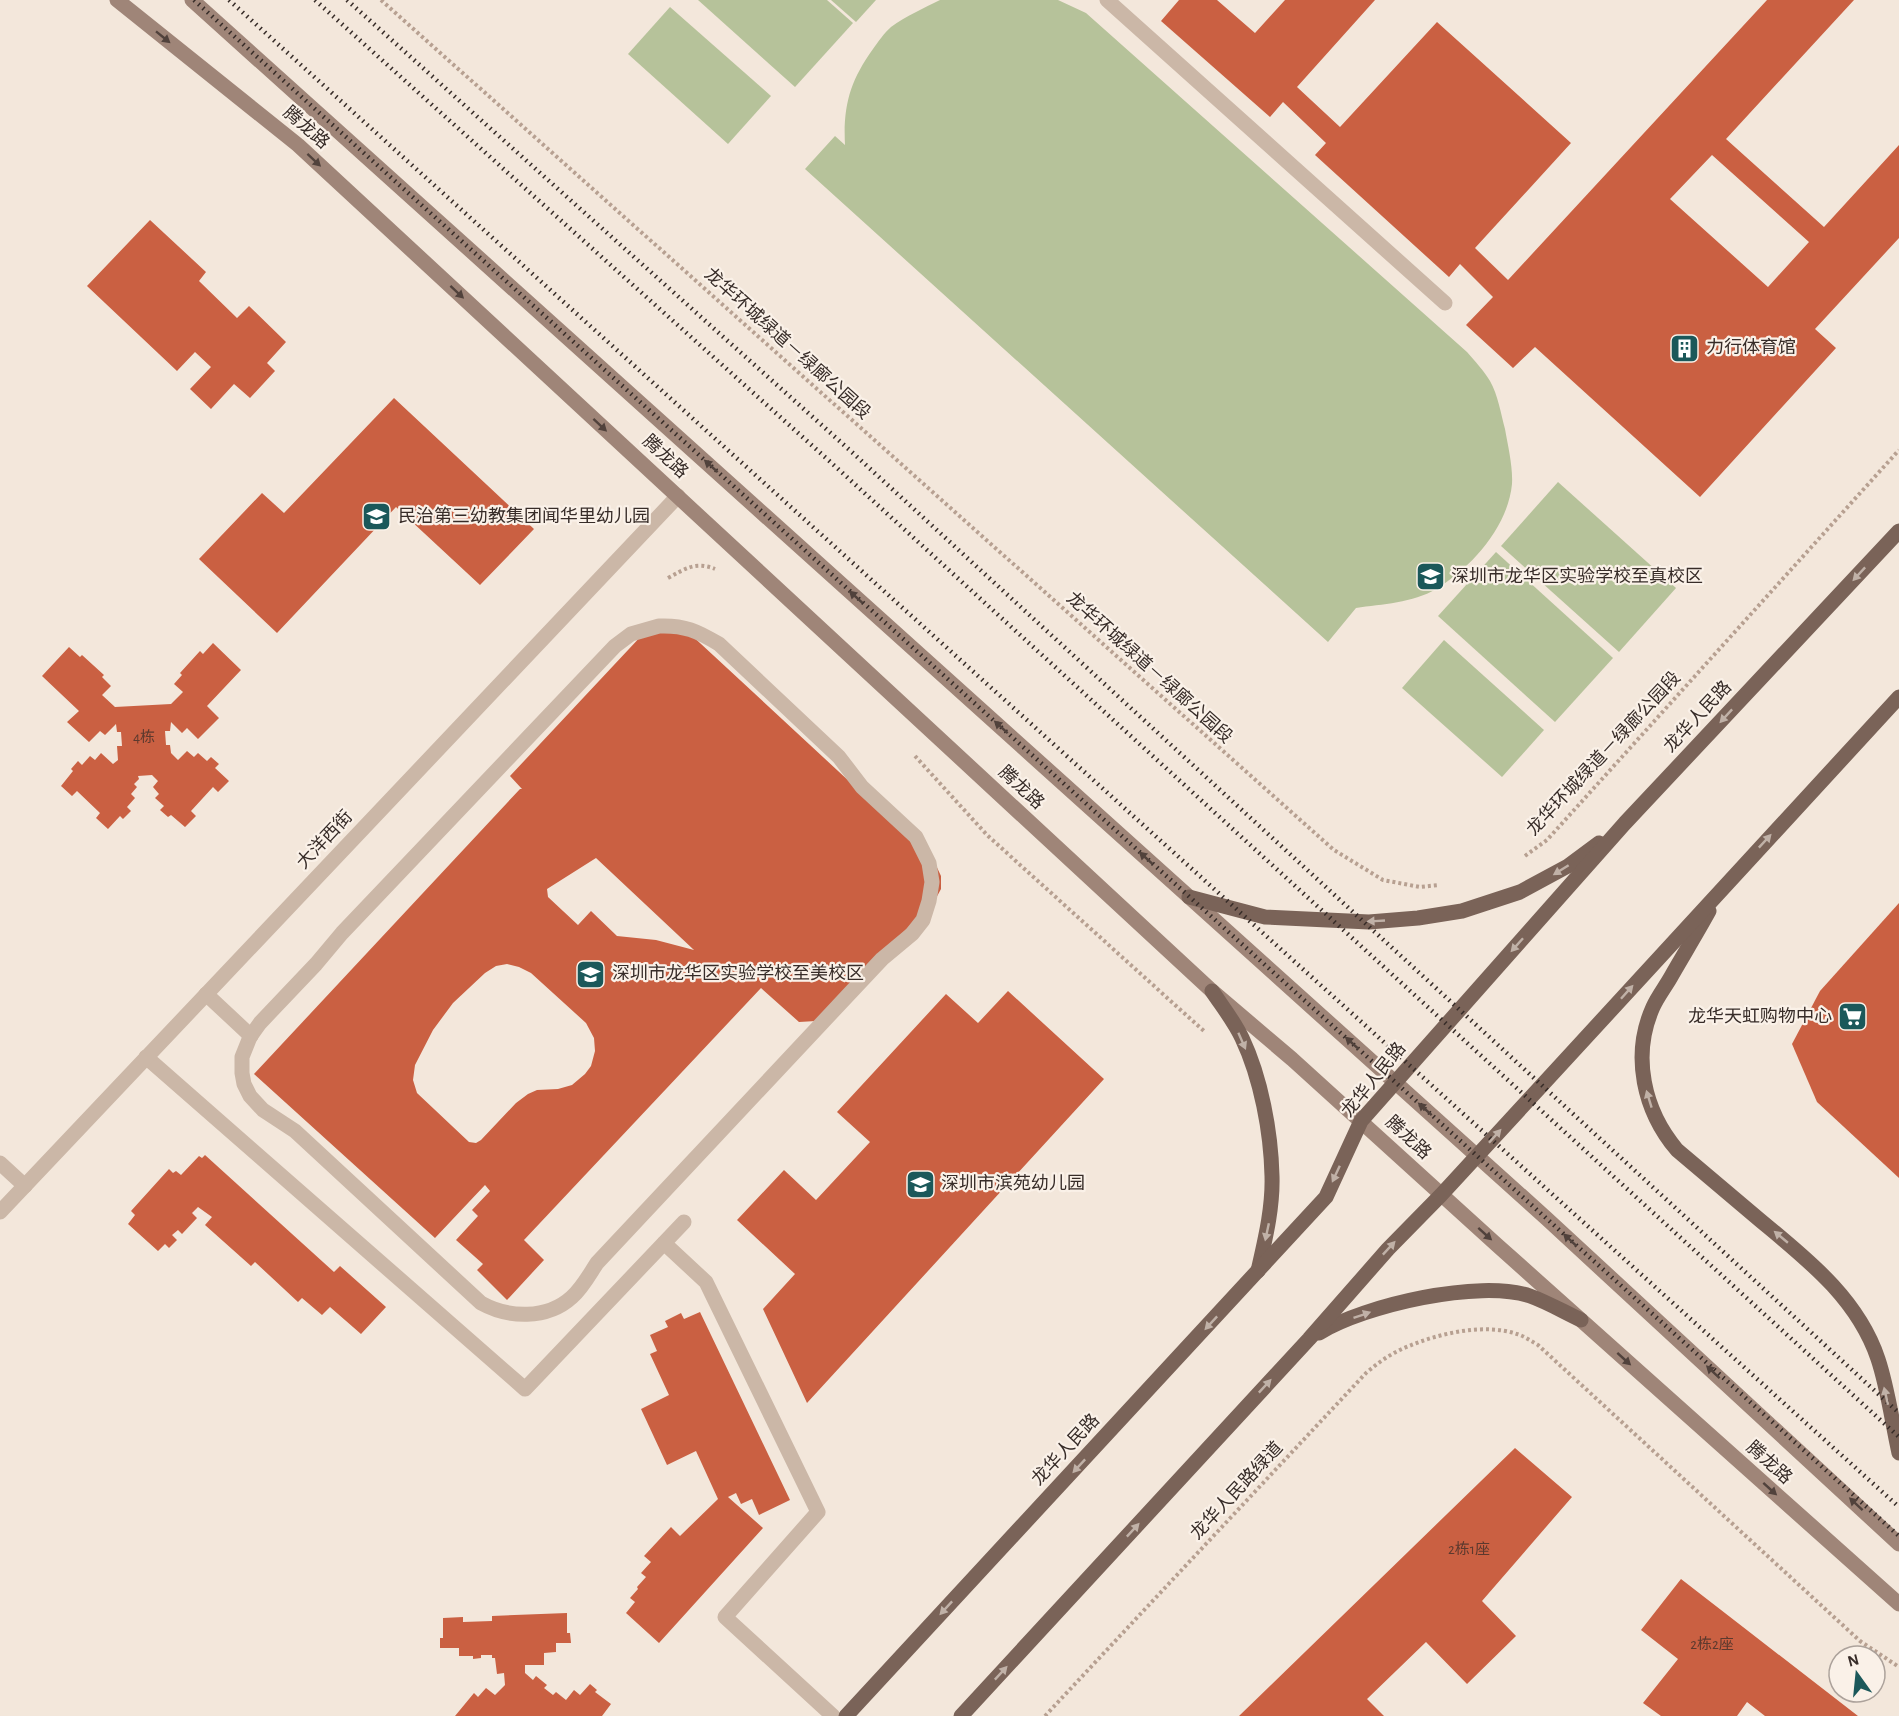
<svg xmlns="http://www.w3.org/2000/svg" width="1899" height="1716" viewBox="0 0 1899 1716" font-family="'Alegreya Sans','Noto Sans SC',sans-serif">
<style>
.green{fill:#b6c29a}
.building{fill:#ca6042;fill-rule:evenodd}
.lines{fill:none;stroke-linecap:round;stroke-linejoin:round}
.path{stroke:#b7a091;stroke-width:4;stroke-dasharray:3 3;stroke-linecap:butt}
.lane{stroke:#cbb7a7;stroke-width:15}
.street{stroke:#cbb7a7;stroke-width:15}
.secondary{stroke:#9f8578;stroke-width:15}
.primary{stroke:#7a6358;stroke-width:15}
.rail{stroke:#372c28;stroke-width:4.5;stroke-dasharray:1.5 4.5;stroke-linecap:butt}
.oneway{fill:#51423c}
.oneway2{fill:#c0b1a7}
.labels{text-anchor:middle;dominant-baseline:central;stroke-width:4.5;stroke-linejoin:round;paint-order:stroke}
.number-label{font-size:15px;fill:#5c392e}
.street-label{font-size:18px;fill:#372c28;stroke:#faf1e8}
.poi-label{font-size:18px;fill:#372c28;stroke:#faf1e8;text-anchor:start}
</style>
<rect width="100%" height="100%" fill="#f3e7db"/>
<!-- green -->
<g class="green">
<path d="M698 0H827L853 23 795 87Z"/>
<path d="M831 0H876L856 22Z"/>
<path d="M940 0H1058L1086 13 1467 352C1475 361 1484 371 1490 381 1498 395 1501 414 1505 429 1508 446 1513 467 1512 484 1508 527 1471 568 1436 589 1413 603 1382 604 1356 608L1328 642 805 169 835 136 845 145C843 106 850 81 873 49 878 42 884 33 891 27 906 16 924 8 940 0Z"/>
<path d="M670 7 771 96 728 144 628 54Z"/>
<path d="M1558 482 1676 588 1619 652 1501 546Z"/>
<path d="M1496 552 1613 658 1555 722 1438 616Z"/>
<path d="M1444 640 1544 730 1502 777 1402 688Z"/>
</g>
<!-- building -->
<g class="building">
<path d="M1179 0H1217L1255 33 1285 0H1375L1297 87 1340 127 1437 22 1571 143 1475 248 1508 280 1767 0H1854L1726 139 1824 227 1899 145V238L1815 329 1836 348 1700 497 1535 347 1513 368 1466 325 1493 297 1460 264 1449 277 1315 155 1326 143 1283 102 1270 117 1161 21ZM1712 155 1809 242 1768 287 1670 199Z"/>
<path d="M150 220 206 272 199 281 237 318 249 306 286 342 267 363 275 371 250 398 234 384 211 409 190 389 211 367 195 352 177 371 87 286Z"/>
<path d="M394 398 534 529 480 585 396 507 277 633 199 559 262 493 284 513Z"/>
<path d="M687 631 933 859 941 876V889L935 900 816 1021 799 1022 761 988 524 1240 544 1260 507 1300 477 1270 483 1264 456 1240 478 1216 472 1210 490 1191 485 1185 435 1238 254 1074 520 789H522L510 776 643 634ZM596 858 694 950 656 940 617 936 591 911 578 925 548 897 547 889ZM507 964 519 967 531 973 586 1023 594 1038 595 1051 591 1066 585 1074 572 1085 558 1089 537 1090 528 1094 516 1103 481 1140 476 1143 469 1142 417 1093 413 1080 415 1065 433 1030 453 1003 485 973 496 966Z"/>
<path d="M213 643 241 670 207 706 219 718 198 739 187 728 182 733 171 722 170 731H165L166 745H170L171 753 178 760 187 751 194 757 198 753 207 761 211 757 219 764 215 768 229 781 218 792 213 787 191 811 196 816 185 827 171 815 168 817 160 810 164 806 155 798 159 794 153 787 158 781 152 775 138 776 139 779 134 784 137 787 131 794 135 798 127 807 131 811 123 819 120 816 108 829 96 818 100 813 77 791 72 796 61 786 73 771 71 769 78 761 82 765 90 756 95 760 101 753 113 764 118 760 117 746H122L121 732H117L116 724 105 735 100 731 89 742 67 722 79 711 42 676 69 647 80 657 82 655 104 675 102 677 111 686 102 695 115 707 171 704 183 692 174 684 182 675 180 673 200 651 203 654Z"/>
<path d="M1899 903V1178L1817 1102 1792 1044 1820 991Z"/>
<path d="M1008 991 1104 1079 807 1403 763 1309 795 1274 737 1220 784 1170 816 1200 870 1142 837 1112 946 994 978 1023Z"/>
<path d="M205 1155 334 1272 340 1266 386 1307 361 1334 330 1307 322 1315 302 1298 298 1302 255 1262 251 1266 205 1225 212 1217 198 1207 192 1213 197 1218 182 1234 178 1230 172 1235 177 1240 169 1248 165 1244 158 1251 128 1224 135 1215 131 1211 169 1169 173 1173 176 1171 181 1175 199 1156 202 1158Z"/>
<path d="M700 1312 790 1500 759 1515 752 1499 741 1504 736 1493 728 1497 763 1528 659 1643 626 1613 635 1602 630 1598 638 1589 637 1587 646 1577 641 1573 651 1562 644 1556 671 1527 680 1536 718 1499 696 1451 667 1465 641 1409 669 1395 650 1354 657 1351 650 1335 668 1327 665 1321 681 1313 684 1319Z"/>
<path d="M1515 1448 1572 1497 1482 1601 1516 1636 1467 1684 1426 1642 1367 1699 1384 1716H1239Z"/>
<path d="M1681 1579 1743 1627 1858 1716H1765L1747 1702 1737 1716H1661L1643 1703 1678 1659 1641 1630Z"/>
<path d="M567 1613V1633H570L571 1643H556V1652L544 1653V1665H525V1673L533 1680 536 1676 547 1685 544 1688 553 1695 556 1692 566 1700 574 1690 580 1695 590 1684 597 1690 595 1692 611 1704 602 1716H455L474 1693 478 1697 486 1688 495 1695 505 1685 504 1673 497 1674 495 1658H492V1655H481V1658L473 1659V1656H459V1648H440V1638H443V1618L463 1617V1622L492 1621V1616Z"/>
</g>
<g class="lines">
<!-- path -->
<g class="path">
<path d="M381 0 1334 850 1383 880 1420 887 1439 885"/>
<path d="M668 578C685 569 695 561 715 569"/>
<path d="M915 756 987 835 1205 1032"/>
<path d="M1525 856 1547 840 1899 450"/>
<path d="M1045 1716 1366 1373C1379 1362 1393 1352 1409 1346 1440 1333 1485 1323 1517 1334 1524 1336 1531 1341 1538 1345L1860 1641 1899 1667"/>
</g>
<!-- lane -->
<g class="lane">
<path d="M1107 0 1445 303"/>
<path d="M659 626C685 625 697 631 719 644L839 757 862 787 916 837 929 863 932 882 929 901 923 920 912 934 882 959 597 1263C589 1275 583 1287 572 1297 547 1320 508 1318 481 1303L295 1131 263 1110 250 1096 244 1084 242 1073V1057L250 1037 260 1023 316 964 342 933 615 646 631 634Z"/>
<path d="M206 994 251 1036"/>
<path d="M146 1057 525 1389 684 1222"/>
<path d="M664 1243 706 1282 818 1512 725 1617 833 1716"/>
</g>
<!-- street -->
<g class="street">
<path d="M0 1163 25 1186"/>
<path d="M0 1212 678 496"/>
</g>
<!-- secondary -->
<g class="secondary">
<path d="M117 0 298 145 1212 991 1292 1059 1497 1245 1899 1604"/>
<path d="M192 0 1546 1218 1899 1544"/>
</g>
<!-- primary -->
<g class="primary">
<path d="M1189 897 1265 917 1369 922 1418 918 1462 911 1520 892 1568 866 1599 843"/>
<path d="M1709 911C1697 933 1684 954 1672 975 1666 986 1658 996 1653 1007 1631 1056 1644 1111 1677 1150 1705 1174 1733 1197 1761 1221 1808 1260 1858 1299 1878 1359 1888 1389 1892 1422 1899 1453"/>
<path d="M1212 991C1222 1006 1234 1021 1242 1038 1261 1078 1271 1132 1272 1176 1273 1208 1265 1240 1258 1271"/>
<path d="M1319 1333C1365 1305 1479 1279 1530 1296 1547 1302 1564 1312 1581 1320"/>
<path d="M846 1716 1326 1197 1361 1121 1625 823 1899 531"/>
<path d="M961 1716 1309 1339 1388 1249 1441 1195 1899 697"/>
</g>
<!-- rail -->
<g class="rail">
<path d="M194 0 1899 1536"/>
<path d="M229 0 1899 1507"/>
<path d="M315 0 836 467 1899 1437"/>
<path d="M347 0 854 454 1899 1413"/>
</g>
</g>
<!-- one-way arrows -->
<defs><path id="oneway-solid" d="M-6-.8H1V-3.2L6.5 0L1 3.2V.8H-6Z" transform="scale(1.5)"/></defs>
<g class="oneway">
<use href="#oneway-solid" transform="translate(163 37) rotate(39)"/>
<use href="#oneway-solid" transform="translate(314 160) rotate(43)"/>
<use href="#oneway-solid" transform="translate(457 292) rotate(43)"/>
<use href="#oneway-solid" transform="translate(600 425) rotate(43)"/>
<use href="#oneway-solid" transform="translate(711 466) rotate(-138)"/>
<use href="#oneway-solid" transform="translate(856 597) rotate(-138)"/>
<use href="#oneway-solid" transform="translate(1001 727) rotate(-138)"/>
<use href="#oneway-solid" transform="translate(1146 858) rotate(-138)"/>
<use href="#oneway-solid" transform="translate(1352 1043) rotate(-138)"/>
<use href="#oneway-solid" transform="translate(1425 1109) rotate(-138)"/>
<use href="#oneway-solid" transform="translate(1485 1234) rotate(42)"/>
<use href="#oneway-solid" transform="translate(1570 1240) rotate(-137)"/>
<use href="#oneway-solid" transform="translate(1624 1359) rotate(42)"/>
<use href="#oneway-solid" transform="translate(1713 1372) rotate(-137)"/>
<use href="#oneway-solid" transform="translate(1770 1489) rotate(42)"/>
<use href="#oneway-solid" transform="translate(1856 1504) rotate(-137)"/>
</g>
<g class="oneway2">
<use href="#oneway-solid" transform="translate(1859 574) rotate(133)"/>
<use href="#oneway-solid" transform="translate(1726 716) rotate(133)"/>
<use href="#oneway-solid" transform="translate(1765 841) rotate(-47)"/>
<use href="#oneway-solid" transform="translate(1561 870) rotate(148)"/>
<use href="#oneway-solid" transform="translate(1376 921) rotate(177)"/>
<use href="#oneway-solid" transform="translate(1517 945) rotate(132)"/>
<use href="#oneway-solid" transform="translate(1627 992) rotate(-48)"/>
<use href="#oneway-solid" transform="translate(1242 1041) rotate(66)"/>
<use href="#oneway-solid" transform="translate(1649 1099) rotate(-107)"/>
<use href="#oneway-solid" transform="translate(1495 1136) rotate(-48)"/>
<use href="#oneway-solid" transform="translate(1336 1174) rotate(115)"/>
<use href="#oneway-solid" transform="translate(1267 1232) rotate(102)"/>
<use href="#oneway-solid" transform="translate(1781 1237) rotate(-140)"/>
<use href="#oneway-solid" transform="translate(1389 1248) rotate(-47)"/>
<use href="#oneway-solid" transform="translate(1362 1315) rotate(-19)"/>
<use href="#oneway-solid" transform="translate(1211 1323) rotate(133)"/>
<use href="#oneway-solid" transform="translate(1265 1386) rotate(-47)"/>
<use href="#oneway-solid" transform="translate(1886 1396) rotate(-103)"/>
<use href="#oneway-solid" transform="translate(1079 1466) rotate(133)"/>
<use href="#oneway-solid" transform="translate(1133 1530) rotate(-47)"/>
<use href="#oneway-solid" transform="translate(946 1608) rotate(133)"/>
<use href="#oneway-solid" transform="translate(1001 1673) rotate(-47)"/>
</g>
<!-- icons -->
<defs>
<symbol id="building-square" viewBox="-11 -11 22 22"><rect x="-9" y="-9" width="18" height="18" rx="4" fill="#1b585a" stroke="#faf1e8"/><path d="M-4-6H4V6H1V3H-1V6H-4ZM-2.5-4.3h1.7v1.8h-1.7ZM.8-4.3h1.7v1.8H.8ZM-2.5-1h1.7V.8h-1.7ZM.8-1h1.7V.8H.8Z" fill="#fff"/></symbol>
<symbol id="school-square" viewBox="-11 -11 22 22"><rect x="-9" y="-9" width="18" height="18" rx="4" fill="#1b585a" stroke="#faf1e8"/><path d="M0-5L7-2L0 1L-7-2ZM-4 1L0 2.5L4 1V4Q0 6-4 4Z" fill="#fff"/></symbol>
<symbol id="supermarket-square" viewBox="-11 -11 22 22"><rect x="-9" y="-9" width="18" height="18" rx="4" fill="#1b585a" stroke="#faf1e8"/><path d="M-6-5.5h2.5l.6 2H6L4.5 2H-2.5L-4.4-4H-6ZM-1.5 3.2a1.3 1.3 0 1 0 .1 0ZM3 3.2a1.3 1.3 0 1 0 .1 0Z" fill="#fff"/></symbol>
</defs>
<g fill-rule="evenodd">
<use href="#building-square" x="1668" y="332" width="33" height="33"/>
<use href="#school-square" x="360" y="500" width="33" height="33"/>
<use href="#school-square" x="1414" y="560" width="33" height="33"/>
<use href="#school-square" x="574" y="958" width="33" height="33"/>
<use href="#supermarket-square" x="1836" y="1000" width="33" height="33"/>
<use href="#school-square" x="904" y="1168" width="33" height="33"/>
</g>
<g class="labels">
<!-- number labels -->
<g class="number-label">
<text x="144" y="737">4栋</text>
<text x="1469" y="1549">2栋1座</text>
<text x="1712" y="1644">2栋2座</text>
</g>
<!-- street labels -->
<g class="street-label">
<text transform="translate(306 128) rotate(41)">腾龙路</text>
<text transform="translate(787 344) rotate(42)">龙华环城绿道－绿廊公园段</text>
<text transform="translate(665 457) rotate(43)">腾龙路</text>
<text transform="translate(1149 668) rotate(42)">龙华环城绿道－绿廊公园段</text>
<text transform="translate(1698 717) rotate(-47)">龙华人民路</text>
<text transform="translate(1604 754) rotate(-47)">龙华环城绿道－绿廊公园段</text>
<text transform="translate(1021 788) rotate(43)">腾龙路</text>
<text transform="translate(325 840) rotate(-47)">大洋西街</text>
<text transform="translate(1374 1080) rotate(-51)">龙华人民路</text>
<text transform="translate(1408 1138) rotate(43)">腾龙路</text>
<text transform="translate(1066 1450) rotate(-47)">龙华人民路</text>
<text transform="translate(1769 1463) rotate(42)">腾龙路</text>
<text transform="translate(1237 1491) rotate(-47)">龙华人民路绿道</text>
</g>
<!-- poi labels -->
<g class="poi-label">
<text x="1706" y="348">力行体育馆</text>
<text x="398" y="517">民治第三幼教集团闻华里幼儿园</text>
<text x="1451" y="577">深圳市龙华区实验学校至真校区</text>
<text x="612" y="974">深圳市龙华区实验学校至美校区</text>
<text x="1832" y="1017" text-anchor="end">龙华天虹购物中心</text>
<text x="941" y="1184">深圳市滨苑幼儿园</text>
</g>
</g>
<!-- north arrow -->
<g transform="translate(1857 1674) rotate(345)"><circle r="28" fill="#faf1e8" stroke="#aca29b" stroke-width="1.5"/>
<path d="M0-4.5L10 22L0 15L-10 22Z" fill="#1b585a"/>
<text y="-9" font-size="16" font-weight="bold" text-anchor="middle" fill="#372c28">N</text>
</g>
</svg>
